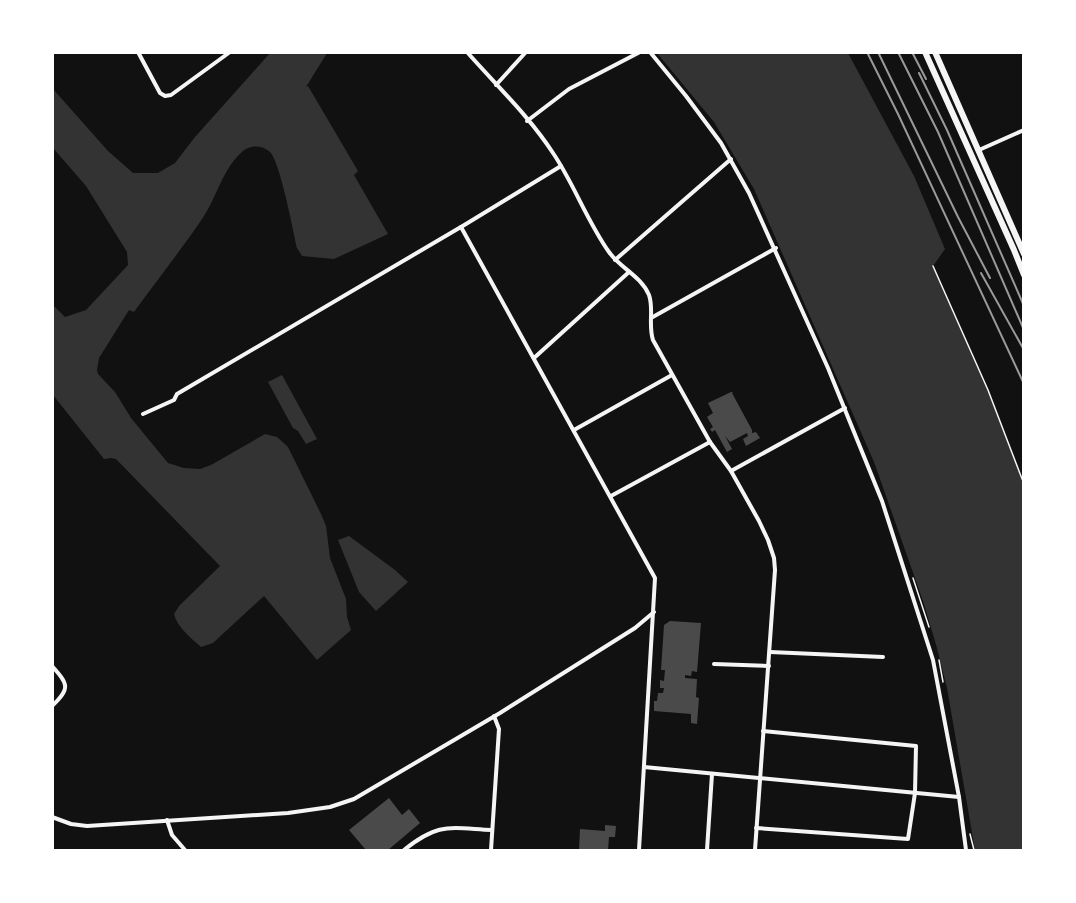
<svg xmlns="http://www.w3.org/2000/svg" width="1076" height="903" viewBox="0 0 1076 903" font-family="'Fira Sans',sans-serif">
<style>
.water{fill:#333}
.building{fill:#4a4a4a}
.lines{fill:none;stroke-linecap:round;stroke-linejoin:round}
.path{stroke:#f5f5f5;stroke-width:1.5}
.minor{stroke:#f5f5f5;stroke-width:4}
.primary{stroke:#f5f5f5;stroke-width:6}
.rail{stroke:#9a9a9a;stroke-width:2}
</style>
<rect width="100%" height="100%" fill="#111"/>
<!-- water -->
<g class="water">
<path d="M270 53H327L306 87 308 86 358 171 354 175 388 234 334 259 302 256 297 248C293 230 280 162 270 152 261 144 248 145 241 153 223 169 217 196 204 216 182 249 157 280 134 312L129 310 99 358 97 370 98 374 115 392 131 418 168 463 184 468 200 469 211 465 265 434 277 437 288 447 321 514 326 526 330 558 346 599 347 617 351 630 317 660 264 596 213 643 201 647C191 638 177 627 174 614L179 606 220 566 116 459 111 458 104 459 53 395V305L65 317 86 310 128 265 127 252 86 186 53 148V89L108 151 133 173H158L175 163 195 137Z"/>
<path d="M657 53H848L914 176 945 249 933 266 988 390 1023 484V850H975L947 688 937 648 923 601 874 462 754 189 714 122Z"/>
<path d="M282 375 317 439 306 444 298 431 293 428 268 382Z"/>
<path d="M349 536 395 570 408 582 376 611 359 592 338 540Z"/>
</g>
<!-- building -->
<g class="building">
<path d="M731 392H733L732 393 752 430V433L756 432 760 438 746 446 743 439 748 436 747 433 730 442 725 436 732 449 727 452 715 430 712 432 710 429 713 427 707 417 713 413 708 403Z"/>
<path d="M670 621 701 623 697 672 692 671 691 676 685 675V678L697 679 696 697 699 698 697 724 691 723V714L654 711V701H657L658 693H663L664 688H660V680L664 681 665 670H661L664 625Z"/>
<path d="M389 798 402 815 409 809 420 823 388 850H366L349 830Z"/>
<path d="M605 825 616 826 615 837H609L608 850H579L580 829 605 831Z"/>
</g>
<g class="lines">
<!-- path -->
<g class="path">
<path d="M933 266 988 390 1024 484"/>
<path d="M913 578 929 627"/>
<path d="M939 660 943 682"/>
<path d="M970 834 974 850"/>
</g>
<!-- minor -->
<g class="minor">
<path d="M138 52 160 93 165 96 171 95 230 52"/>
<path d="M467 52C496 85 529 116 553 153 574 184 587 221 609 252 620 268 641 276 649 295 654 309 648 325 653 340L710 442 731 471 759 521 768 540 774 558 775 570 755 850"/>
<path d="M650 52 686 96 721 143 749 193 828 368 882 501 933 660 959 797 966 850"/>
<path d="M496 85 526 52"/>
<path d="M527 121 569 89 640 52"/>
<path d="M979 150 1024 130"/>
<path d="M461 227 655 578 639 850"/>
<path d="M615 260 731 159"/>
<path d="M651 318 776 248"/>
<path d="M534 358 629 272"/>
<path d="M143 414 174 400 177 394 466 224 561 166"/>
<path d="M574 430 672 375"/>
<path d="M731 471 845 408"/>
<path d="M611 496 710 442"/>
<path d="M770 652 883 657"/>
<path d="M714 664 769 666"/>
<path d="M52 666C68 684 71 688 52 706"/>
<path d="M644 767 959 797"/>
<path d="M52 817 71 824 87 826 288 813 330 807 354 799 500 713 635 628 654 612"/>
<path d="M167 820 172 835 185 850"/>
<path d="M756 828 908 839 915 793 916 746 763 731"/>
<path d="M404 850C439 822 449 828 492 830"/>
<path d="M491 850 499 729 494 716"/>
<path d="M707 850 712 774"/>
</g>
<!-- primary -->
<g class="primary">
<path d="M925 52 1014 250 1024 275"/>
<path d="M935 52 1024 254"/>
</g>
<!-- rail -->
<g class="rail">
<path d="M867 52 898 114 1024 384"/>
<path d="M878 52 958 217 990 278"/>
<path d="M898 52 938 132 1024 330"/>
<path d="M912 52 926 79"/>
<path d="M919 73 947 130 1024 306"/>
<path d="M981 273 1024 350"/>
</g>
</g>
<!-- border -->
<rect width="1076" height="903" fill="none" stroke="#ffffff" stroke-width="108"/>
</svg>
